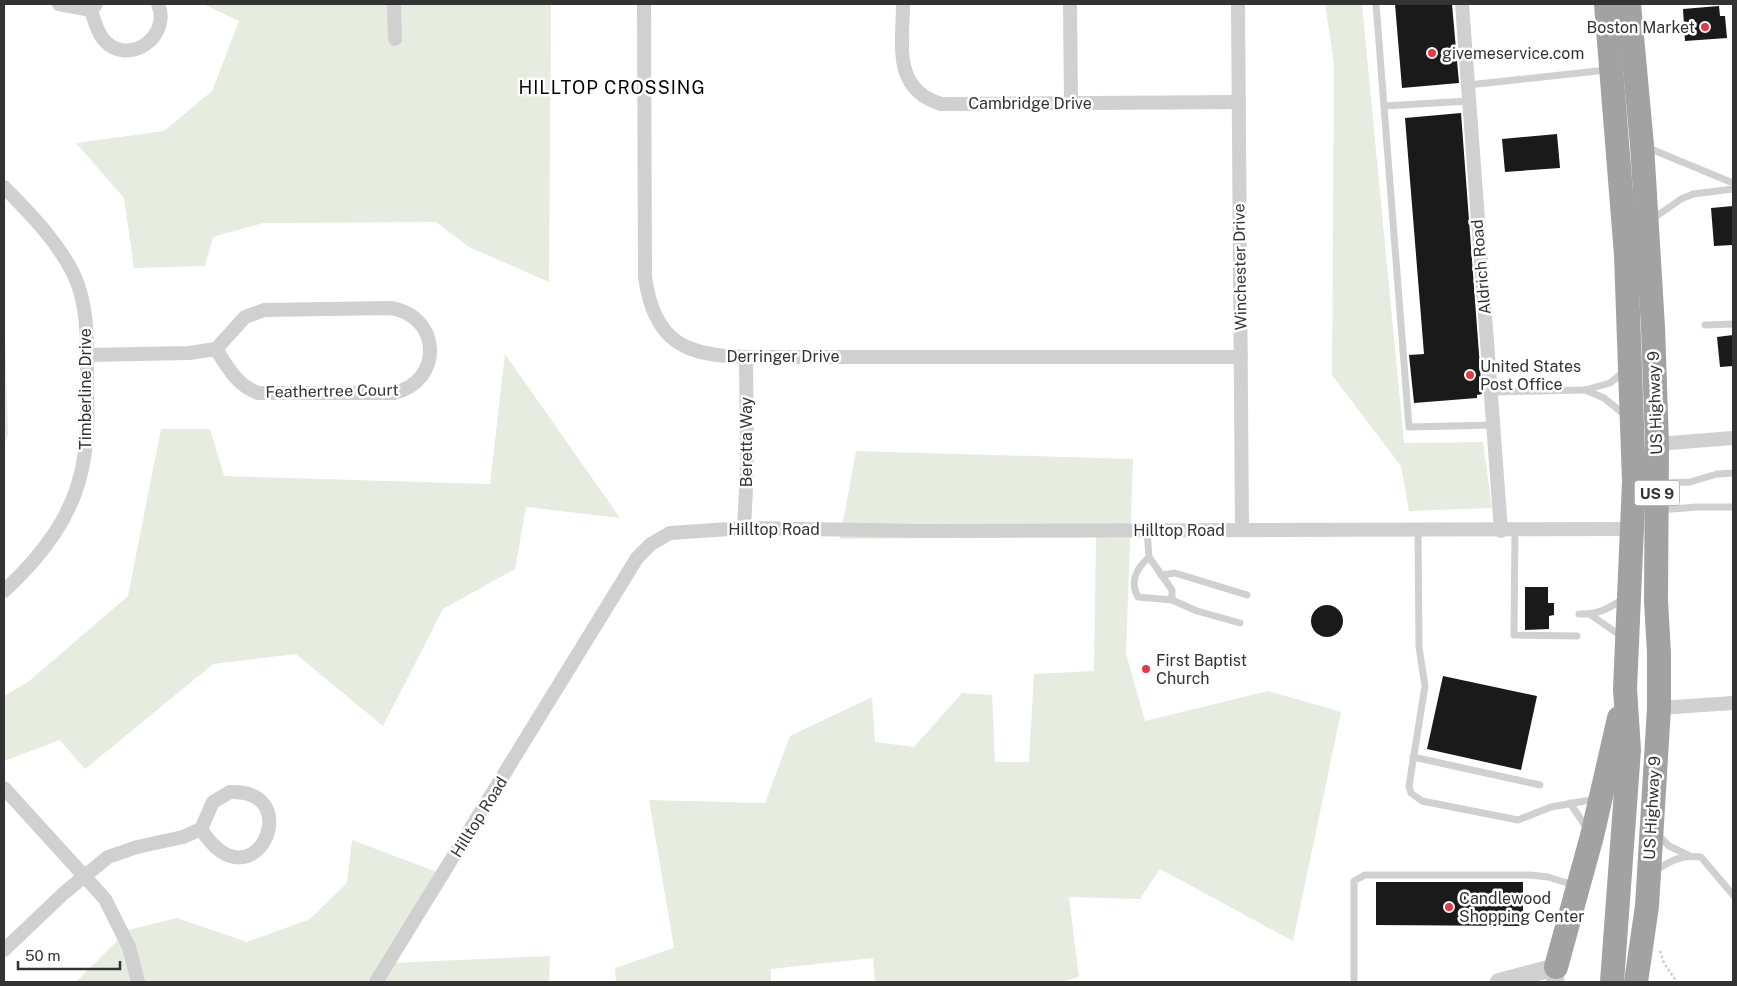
<svg xmlns="http://www.w3.org/2000/svg" width="1737" height="986" viewBox="0 0 1737 986" font-family="'Public Sans',sans-serif">
<style>
.green{fill:#e6ecdf}
.building{fill:#1a1a1a}
.lines{fill:none;stroke-linecap:round;stroke-linejoin:round}
.path{stroke:#cdcdcd;stroke-width:2.5;stroke-dasharray:2.5 2.5;stroke-linecap:butt}
.service{stroke:#d0d0d0;stroke-width:7}
.minor{stroke:#d0d0d0;stroke-width:14}
.tertiary{stroke:#d0d0d0;stroke-width:18}
.trunk{stroke:#a2a2a2;stroke-width:24}
.poi-dot{fill:#e63946;stroke:#fff;stroke-width:2}
.labels{text-anchor:middle;dominant-baseline:central;stroke-width:5;stroke-linejoin:round;paint-order:stroke}
.shield{fill:#fff;stroke:#707070;stroke-width:1}
.shield-label{font-size:15px;font-weight:bold;fill:#333}
.poi-label{font-size:16px;fill:#333;stroke:#fff;text-anchor:start}
.street-label{font-size:16px;fill:#333;stroke:#fff}
.neighbourhood-label{font-size:18px;letter-spacing:1px;fill:#000;stroke:#fff}
</style>
<rect width="100%" height="100%" fill="#fff"/>
<!-- green -->
<g class="green">
<path d="M203 4H551L549 282 469 247 436 222 263 223 213 237 205 266 134 268 124 198 76 143 164 131 212 91 239 21Z"/>
<path d="M1325 4H1362L1404 443 1483 442 1492 508 1409 511 1401 466 1332 375 1334 64Z"/>
<path d="M4 301 8 434 4 446Z"/>
<path d="M505 354 620 518 526 507 515 569 443 609 383 726 296 654 213 664 85 769 60 740 4 761V696L28 682 128 596 161 429H210L224 476 490 484Z"/>
<path d="M856 451 1133 459 1126 653 1145 721 1268 691 1341 712 1293 941 1160 869 1140 899 1069 897 1079 977 1060 982H875L873 958 771 969V982H616L615 968 674 948 649 800 765 803 790 736 872 697 875 742 914 747 962 693 992 695 995 762H1029L1034 674 1094 671 1096 536 840 539Z"/>
<path d="M352 840 445 875 391 963 550 956 549 982H76L128 930 177 918 247 942 310 919 347 883Z"/>
</g>
<!-- building -->
<g class="building">
<path d="M1395 4H1452L1459 83 1402 88Z"/>
<path d="M1719 6 1720 16H1725L1727 38 1685 41 1683 9Z"/>
<path d="M1461 113 1482 394 1477 395V398L1414 403 1409 355 1424 354 1405 118Z"/>
<path d="M1557 134 1560 168 1505 172 1502 139Z"/>
<path d="M1733 206V245L1714 246 1711 208Z"/>
<path d="M1733 335V366L1720 367 1717 337Z"/>
<path d="M1525 587H1548V603H1554V615L1549 616V629L1525 630Z"/>
<circle cx="1327" cy="621" r="16"/>
<path d="M1443 676 1537 696 1521 770 1427 749Z"/>
<path d="M1376 882H1523V926L1376 925Z"/>
</g>
<g class="lines">
<!-- path -->
<path class="path" d="M1660 951 1664 963 1677 982"/>
<!-- service -->
<g class="service">
<path d="M1376 4 1409 427 1493 425"/>
<path d="M1468 85 1607 70"/>
<path d="M1384 106 1469 101"/>
<path d="M1646 147 1733 183"/>
<path d="M1651 220 1681 199 1693 194 1733 189"/>
<path d="M1705 325 1733 324"/>
<path d="M1585 390 1604 398 1625 415"/>
<path d="M1491 392 1585 390 1610 383 1625 371"/>
<path d="M1660 483 1690 482 1717 474 1733 473"/>
<path d="M1660 510 1697 507H1733"/>
<path d="M1418 529 1419 647 1425 686 1409 786 1411 793 1422 801 1518 820 1551 807 1596 799"/>
<path d="M1147 530 1149 557C1137 568 1129 581 1138 597L1172 600V590L1149 557"/>
<path d="M1515 530 1514 635 1577 636"/>
<path d="M1161 575 1175 573 1247 595"/>
<path d="M1172 600 1197 611 1240 623"/>
<path d="M1579 614C1597 615 1608 609 1623 599"/>
<path d="M1591 615 1621 636"/>
<path d="M1413 757 1540 785"/>
<path d="M1570 803 1588 830"/>
<path d="M1656 833 1669 846 1688 855"/>
<path d="M1655 871C1671 860 1681 855 1701 857L1733 895"/>
<path d="M1354 982V881L1365 875H1530L1548 877 1574 885"/>
</g>
<!-- minor -->
<g class="minor">
<path d="M59 4 91 10"/>
<path d="M96 4 91 10C94 20 97 31 103 39 127 68 172 37 158 4"/>
<path d="M394 4 395 39"/>
<path d="M644 4 645 277C654 342 685 356 746 357H1241"/>
<path d="M903 4C903 45 892 89 941 104L1239 102"/>
<path d="M1070 4 1071 103"/>
<path d="M1238 4 1242 530"/>
<path d="M1462 4 1501 531"/>
<path d="M4 187C30 214 57 240 74 275 88 305 87 339 87 372 87 400 89 430 84 458 76 513 43 555 4 591"/>
<path d="M391 308C441 316 444 381 394 393H258C237 385 227 367 216 349L245 317 264 310Z"/>
<path d="M87 355 189 353 216 349"/>
<path d="M1657 444 1733 438"/>
<path d="M744 528 747 469 746 357"/>
<path d="M1659 708 1733 703"/>
<path d="M4 788 105 899 129 947 138 982"/>
<path d="M230 792C309 789 253 911 201 829L213 802Z"/>
<path d="M4 950 64 893 108 857 137 847 183 837 201 829"/>
<path d="M376 982 637 558 651 544 670 533 744 528 919 531 1631 529"/>
</g>
<!-- tertiary -->
<path class="tertiary" d="M1499 982 1556 967 1555 982"/>
<!-- trunk -->
<g class="trunk">
<path d="M1606 4 1626 255 1634 482 1625 689 1629 750 1612 982"/>
<path d="M1629 4 1642 145 1653 327 1657 444 1656 600 1659 654V708L1647 906 1636 982"/>
<path d="M1556 967 1592 836 1619 718"/>
</g>
</g>
<!-- markers -->
<g class="poi-dot">
<circle cx="1705" cy="27" r="5"/>
<circle cx="1432" cy="53" r="5"/>
<circle cx="1470" cy="375" r="5"/>
<circle cx="1146" cy="669" r="5"/>
<circle cx="1449" cy="907" r="5"/>
</g>
<g class="labels">
<!-- shield labels -->
<rect class="shield" x="1634.5" y="480.5" width="45" height="25" rx="4"/>
<g class="shield-label">
<text x="1657" y="493">US 9</text>
</g>
<!-- poi labels -->
<g class="poi-label">
<text x="1695" y="27" text-anchor="end">Boston Market</text>
<text x="1442" y="53">givemeservice.com</text>
<text x="1480" y="366">United States<tspan x="1480" dy="18">Post Office</tspan></text>
<text x="1156" y="660">First Baptist<tspan x="1156" dy="18">Church</tspan></text>
<text x="1459" y="898">Candlewood<tspan x="1459" dy="18">Shopping Center</tspan></text>
</g>
<!-- street labels -->
<g class="street-label">
<text x="1030" y="103">Cambridge Drive</text>
<text transform="translate(1240 267) rotate(-91)">Winchester Drive</text>
<text transform="translate(1481 267) rotate(-95)">Aldrich Road</text>
<text x="783" y="356">Derringer Drive</text>
<text transform="translate(85 389) rotate(-90)">Timberline Drive</text>
<text transform="translate(332 391) rotate(-1)">Feathertree Court</text>
<text transform="translate(1655 403) rotate(-92)">US Highway 9</text>
<text transform="translate(746 442) rotate(-90)">Beretta Way</text>
<text x="774" y="529">Hilltop Road</text>
<text x="1179" y="530">Hilltop Road</text>
<text transform="translate(1652 808) rotate(-87)">US Highway 9</text>
<text transform="translate(479 817) rotate(-58)">Hilltop Road</text>
</g>
<!-- neighbourhood labels -->
<g class="neighbourhood-label">
<text x="612" y="87">HILLTOP CROSSING</text>
</g>
</g>
<!-- border -->
<rect width="1737" height="986" fill="none" stroke="#333333" stroke-width="10"/>
<!-- scale -->
<path d="M18 961v8h102v-8" fill="none" stroke="#333333" stroke-width="2.5"/>
<text x="25" y="961" font-size="15" fill="#333333" stroke="#ffffff" stroke-width="4" paint-order="stroke">50 m</text>
</svg>
